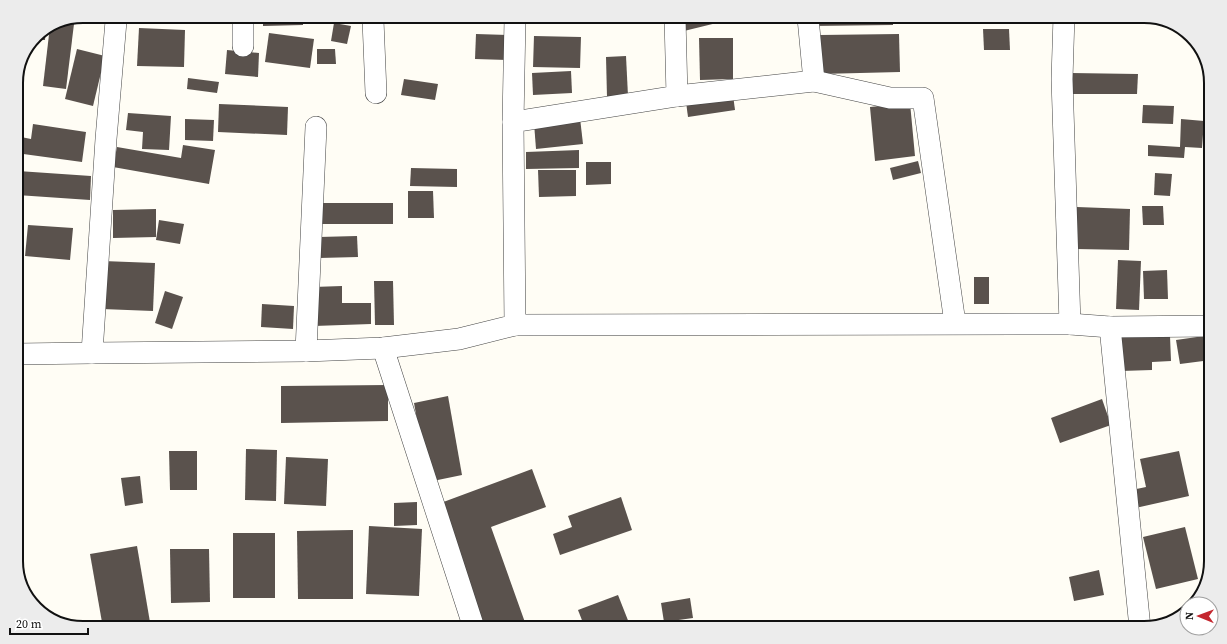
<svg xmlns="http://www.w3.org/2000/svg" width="1227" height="644" viewBox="0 0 1227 644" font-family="'Source Serif 4',serif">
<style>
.building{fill:#5a524d}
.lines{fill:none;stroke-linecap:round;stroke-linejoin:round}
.street-casing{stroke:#444;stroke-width:22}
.street{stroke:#fff;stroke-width:21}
.rim{fill:none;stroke:#111;stroke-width:2}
</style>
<rect width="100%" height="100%" fill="#fffdf5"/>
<!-- building -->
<g class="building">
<path d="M893 17V25L812 26V18Z"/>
<path d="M681 18H737L684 31Z"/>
<path d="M493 19H510V20L494 23Z"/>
<path d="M566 19H591L592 21 567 22Z"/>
<path d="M263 20H303V25L263 26Z"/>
<path d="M56 22 74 24 66 89 43 86 50 26Z"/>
<path d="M334 23 351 26 347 44 331 41Z"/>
<path d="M139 28 185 30 184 67 137 66Z"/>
<path d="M46 29 45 40H34L36 35Z"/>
<path d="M983 29H1009L1010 50H984Z"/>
<path d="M269 33 314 39 310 68 265 62Z"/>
<path d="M476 34 508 35 507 60 475 59Z"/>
<path d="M899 34 900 72 820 74V35Z"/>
<path d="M534 36 581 37 580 68 533 67Z"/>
<path d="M699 38H733V79L700 80Z"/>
<path d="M77 49 105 56 93 106 65 99Z"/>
<path d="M317 49H335L336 64H317Z"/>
<path d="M227 50 259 53 258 77 225 74Z"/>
<path d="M626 56 628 96 607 97 606 57Z"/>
<path d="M571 71 572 93 533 95 532 73Z"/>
<path d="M1071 73 1138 74 1137 94H1071Z"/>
<path d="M188 78 219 82 217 93 187 89Z"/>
<path d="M404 79 438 84 435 100 401 95Z"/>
<path d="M733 95 735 110 688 117 686 102Z"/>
<path d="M910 103 915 156 875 161 870 107Z"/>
<path d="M219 104 288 107 287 135 218 132Z"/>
<path d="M1143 105 1174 106 1173 124 1142 123Z"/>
<path d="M128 113 171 116 169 150 142 149 143 132 126 130Z"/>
<path d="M580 118 583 144 536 149 534 123Z"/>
<path d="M185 119 214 120 213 141 185 140Z"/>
<path d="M1181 119 1204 121 1202 148 1185 147 1184 158 1148 156V145L1180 147Z"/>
<path d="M33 124 86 132 82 162 16 153V136L31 139Z"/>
<path d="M183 145 215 150 209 184 113 167 117 147 181 158Z"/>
<path d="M579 150V168L526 169V152Z"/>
<path d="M918 161 921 173 893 180 890 168Z"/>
<path d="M586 162H611V184L586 185Z"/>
<path d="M411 168 457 169V187L410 186Z"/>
<path d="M538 170H576V196L539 197Z"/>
<path d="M18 171 91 176 90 200 17 195Z"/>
<path d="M1155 173 1172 174 1170 196 1154 195Z"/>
<path d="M408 191H433L434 218H408Z"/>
<rect x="322" y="203" width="71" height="21"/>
<path d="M1142 206H1163L1164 225H1143Z"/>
<path d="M1077 207 1130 209 1129 250 1076 249Z"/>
<path d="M156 209V237L113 238V210Z"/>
<path d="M159 220 184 224 180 244 156 240Z"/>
<path d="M28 225 73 228 70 260 25 256Z"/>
<path d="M357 236 358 257 319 258V237Z"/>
<path d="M1118 260 1141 261 1139 310 1116 309Z"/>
<path d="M103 261 155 263 153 311 102 309Z"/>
<path d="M1167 270 1168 299H1144L1143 271Z"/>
<rect x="974" y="277" width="15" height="27"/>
<path d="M374 281H393L394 325H375Z"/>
<path d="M342 286V303H371V324L314 326 313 287Z"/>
<path d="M165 291 183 297 172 329 155 323Z"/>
<path d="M262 304 294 306 293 329 261 327Z"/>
<path d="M1211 335V360L1180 364 1176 340Z"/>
<path d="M1121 336H1170L1171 361 1152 362V370L1121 371Z"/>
<path d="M388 385V421L281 423V386Z"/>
<path d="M448 396 462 475 428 482 414 403Z"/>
<path d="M1102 399 1111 425 1060 443 1051 418Z"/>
<path d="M246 449 277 450 276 501 245 500Z"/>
<path d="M169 451H197V490H170Z"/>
<path d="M1179 451 1189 496 1131 509 1127 491 1146 487 1140 459Z"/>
<path d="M286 457 328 459 326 506 284 504Z"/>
<path d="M532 469 546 507 491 527 527 628H482L438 504Z"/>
<path d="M140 476 143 503 125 506 121 478Z"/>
<path d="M621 497 632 530 560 555 553 534 572 527 568 516Z"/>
<path d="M417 502V525L394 526V503Z"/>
<path d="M369 526 422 529 419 596 366 594Z"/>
<path d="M1185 527 1198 579 1156 589 1143 537Z"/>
<path d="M353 530V599H298L297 531Z"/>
<rect x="233" y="533" width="42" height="65"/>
<path d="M137 546 151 628H103L90 554Z"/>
<path d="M170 549H209L210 602 171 603Z"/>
<path d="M1099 570 1104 595 1074 601 1069 577Z"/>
<path d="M618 595 631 628H585L578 610Z"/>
<path d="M690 598 693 618 664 622 661 603Z"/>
<path d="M1119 622 1120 628H1070V623Z"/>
</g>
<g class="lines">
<defs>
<g id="street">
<path d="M373 20 376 93"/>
<path d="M243 46V20"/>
<path d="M814 81 890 98H923L955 323"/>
<path d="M677 96 814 81 808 18"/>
<path d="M513 122 515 19"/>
<path d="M1070 324 1110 327 1211 326"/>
<path d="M515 325 1070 324 1062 79 1064 16"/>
<path d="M1110 327 1140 628"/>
<path d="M383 348 474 628"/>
<path d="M306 351 316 127"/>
<path d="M92 353 106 139 116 21"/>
<path d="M16 354 92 353 306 351 383 348 459 339 515 325 513 122 677 96 675 18"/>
</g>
</defs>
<!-- street casing -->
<use href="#street" class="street-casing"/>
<!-- street -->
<use href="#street" class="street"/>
</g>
<!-- crop -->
<path d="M0 0H1227V644H0ZM83 23H1144A60 60 0 0 1 1204 83V561A60 60 0 0 1 1144 621H83A60 60 0 0 1 23 561V83A60 60 0 0 1 83 23Z" fill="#ececec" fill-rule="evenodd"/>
<path class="rim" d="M83 23H1144A60 60 0 0 1 1204 83V561A60 60 0 0 1 1144 621H83A60 60 0 0 1 23 561V83A60 60 0 0 1 83 23Z"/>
<!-- north arrow -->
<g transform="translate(1199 616) rotate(271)"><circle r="19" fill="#ffffff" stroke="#a0a0a0"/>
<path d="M0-3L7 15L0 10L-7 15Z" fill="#c4262e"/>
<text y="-6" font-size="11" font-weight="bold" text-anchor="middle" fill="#111111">N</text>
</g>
<!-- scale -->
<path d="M10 628v6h78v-6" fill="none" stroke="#111111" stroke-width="2"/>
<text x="16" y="628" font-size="12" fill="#111111" stroke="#ffffff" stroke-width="3" paint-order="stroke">20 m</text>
</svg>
